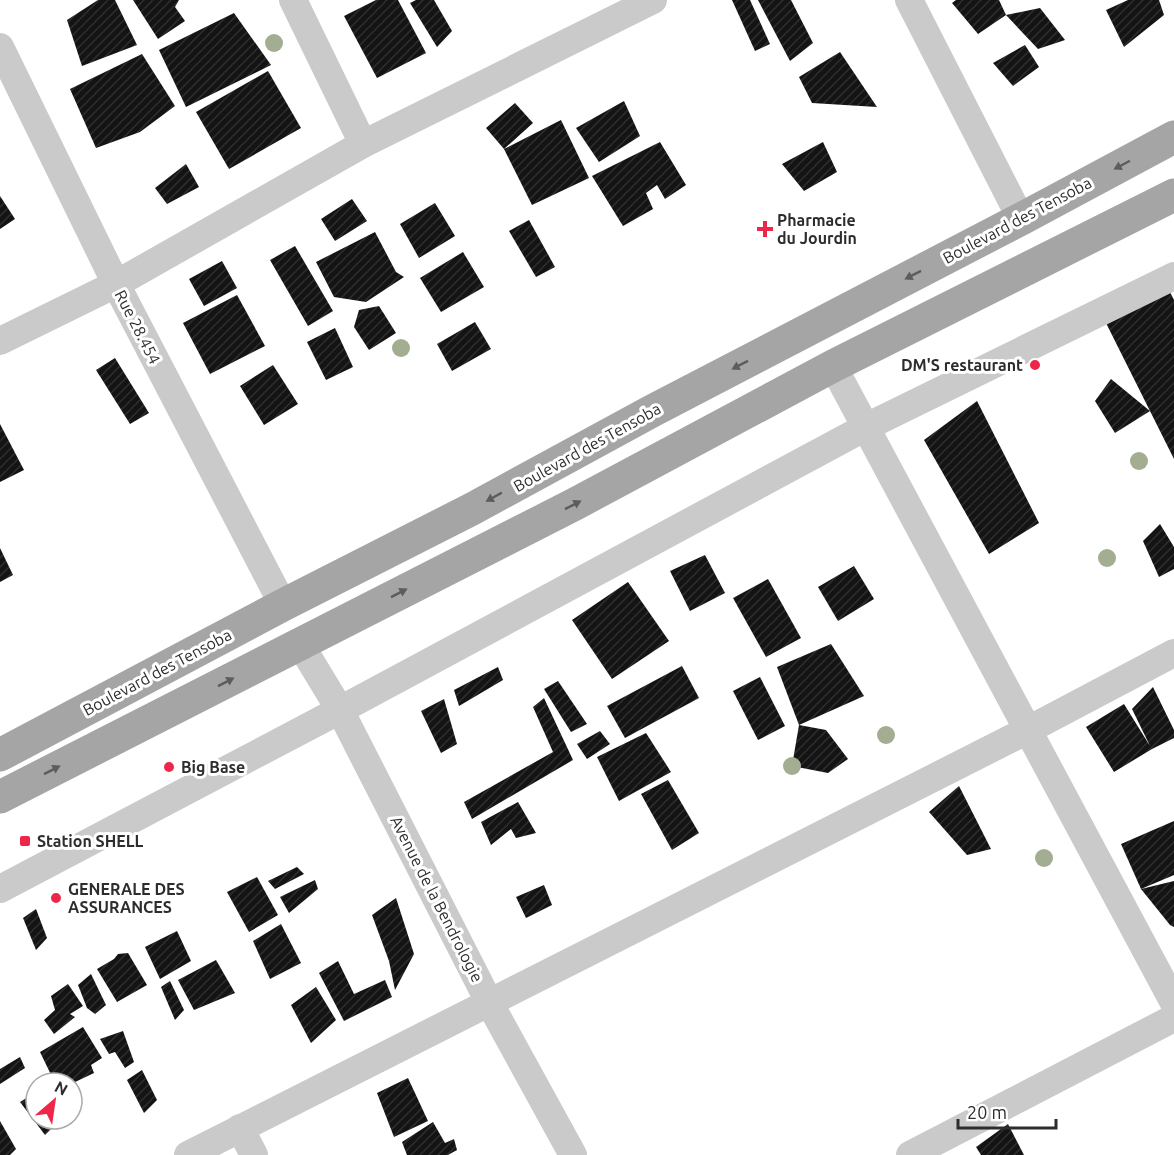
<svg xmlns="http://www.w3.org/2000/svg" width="1174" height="1155" viewBox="0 0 1174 1155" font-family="Ubuntu,sans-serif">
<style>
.building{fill:url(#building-hatch)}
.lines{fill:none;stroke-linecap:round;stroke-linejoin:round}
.street{stroke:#cacaca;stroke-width:28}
.primary{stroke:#a5a5a5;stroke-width:33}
.tree{fill:#a2ad92}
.oneway{fill:#5d5d5d}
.poi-dot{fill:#ed264a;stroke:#fff;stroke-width:2}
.labels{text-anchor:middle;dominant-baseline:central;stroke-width:6;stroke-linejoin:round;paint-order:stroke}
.poi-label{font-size:16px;font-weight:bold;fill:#2d2d2d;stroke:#fff;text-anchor:start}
.street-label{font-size:16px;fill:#2d2d2d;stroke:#fff}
</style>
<defs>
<pattern id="building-hatch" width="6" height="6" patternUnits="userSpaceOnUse" patternTransform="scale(1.5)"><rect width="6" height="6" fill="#141414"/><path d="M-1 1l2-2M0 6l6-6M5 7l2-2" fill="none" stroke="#2e2e2e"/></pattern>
</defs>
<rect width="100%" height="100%" fill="#fff"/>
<!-- building -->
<g class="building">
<path d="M98 0H115L137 45 82 66 67 20Z"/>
<path d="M133 0H179L175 7 185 21 158 39Z"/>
<path d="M376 0H398L426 53 377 78 344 16Z"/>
<path d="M416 0H434L452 31 437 47 410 3Z"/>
<path d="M732 0H750L770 44 755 51Z"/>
<path d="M758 0H791L813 43 790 61Z"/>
<path d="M956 0H999L1006 15 1040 8 1065 40 1038 49 1006 15 978 34 952 3Z"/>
<path d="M1128 0H1159L1164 15 1124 47 1106 10Z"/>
<path d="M234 13 271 65 186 107 159 50Z"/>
<path d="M1025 45 1039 67 1013 86 993 63Z"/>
<path d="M840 52 877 107 812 103 799 77Z"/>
<path d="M142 54 175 106 140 132 96 148 70 89Z"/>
<path d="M268 71 301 128 229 169 196 112Z"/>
<path d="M624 101 640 136 599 162 576 128Z"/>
<path d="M515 103 533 123 504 149 561 120 589 178 532 205 504 149 486 128Z"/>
<path d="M660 142 686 185 665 199 657 185 646 193 653 209 623 226 592 176Z"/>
<path d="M823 142 837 172 804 191 782 164Z"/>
<path d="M186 164 199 187 167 204 155 188Z"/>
<path d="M0 196 15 219 0 229Z"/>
<path d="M352 199 367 221 335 241 321 219Z"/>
<path d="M435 203 455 236 419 258 400 224Z"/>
<path d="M529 220 555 267 536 277 509 231Z"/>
<path d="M375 232 396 272 404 277 366 302 334 297 316 262Z"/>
<path d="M295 246 333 311 308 326 270 260Z"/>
<path d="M463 252 484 287 441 312 420 278Z"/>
<path d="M222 261 237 288 204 306 189 279Z"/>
<path d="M1170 292 1174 300V459L1106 323Z"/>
<path d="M237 295 265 346 210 374 183 323Z"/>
<path d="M379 306 396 333 369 350 354 327 359 310Z"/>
<path d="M475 322 491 349 452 371 437 344Z"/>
<path d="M335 328 353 367 326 380 307 342Z"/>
<path d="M115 358 149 413 130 424 96 370Z"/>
<path d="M273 365 298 404 264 425 240 386Z"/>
<path d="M1111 379 1150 411 1115 433 1095 401Z"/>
<path d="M977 401 1039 523 989 554 924 440Z"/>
<path d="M0 424 24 470 0 482Z"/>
<path d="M1160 524 1174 547V569L1159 577 1143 541Z"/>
<path d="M0 548 13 575 0 582Z"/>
<path d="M705 555 725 593 690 611 670 571Z"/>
<path d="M854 566 874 599 838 621 818 587Z"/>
<path d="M768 579 801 638 766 657 733 598Z"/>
<path d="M628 582 669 641 612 679 572 620Z"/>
<path d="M831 644 864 696 799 725 777 667Z"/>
<path d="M682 666 699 698 625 738 607 706Z"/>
<path d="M498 667 503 680 459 706 454 690Z"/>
<path d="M760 677 785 726 758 740 733 691Z"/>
<path d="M558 681 587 724 571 732 544 689Z"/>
<path d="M1153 687 1174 730V738L1152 749 1114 772 1086 727 1124 704 1150 746 1132 709Z"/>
<path d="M544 698 573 760 472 819 464 802 553 752 533 707Z"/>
<path d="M444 699 457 744 441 753 421 711Z"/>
<path d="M799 725 826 730 848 759 828 773 792 766Z"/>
<path d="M600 731 610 744 587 759 577 744Z"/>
<path d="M646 733 671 772 619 801 597 757Z"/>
<path d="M668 780 699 833 672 850 641 794Z"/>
<path d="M959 786 991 849 967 855 929 812Z"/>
<path d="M518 802 536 833 516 838 511 829 491 845 481 822Z"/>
<path d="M1174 821V875L1141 889 1121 844Z"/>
<path d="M297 867 304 874 275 889 268 881Z"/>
<path d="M257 877 278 915 249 932 227 892Z"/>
<path d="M315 880 318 889 289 913 280 897Z"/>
<path d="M1174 881V927L1170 925 1141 889Z"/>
<path d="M544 885 552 905 526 918 516 897Z"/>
<path d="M396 898 414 954 395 990 389 961 372 915Z"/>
<path d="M36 909 47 938 36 950 23 918Z"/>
<path d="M281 924 301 963 270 979 253 941Z"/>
<path d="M177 931 191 961 160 979 145 947Z"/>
<path d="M128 953 147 985 117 1002 97 969 114 959 118 954Z"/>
<path d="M216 960 235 993 194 1010 178 980Z"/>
<path d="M338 961 354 994 385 980 392 997 344 1021 319 973Z"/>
<path d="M91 974 106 1005 95 1014 87 1008 78 985Z"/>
<path d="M170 981 184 1010 175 1020 161 987Z"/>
<path d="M68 984 83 1006 70 1014 75 1017 54 1034 44 1020 55 1010 51 996Z"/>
<path d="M316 987 336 1020 311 1043 291 1005Z"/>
<path d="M83 1027 102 1058 91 1065 94 1073 73 1083H55L40 1052Z"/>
<path d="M123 1031 134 1062 125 1068 115 1052 109 1054 100 1039Z"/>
<path d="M20 1057 25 1068 0 1084V1069Z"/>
<path d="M142 1070 157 1100 144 1113 127 1080Z"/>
<path d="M408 1078 428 1121 394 1137 377 1093Z"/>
<path d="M36 1092V1119H55L57 1123 45 1135 20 1102Z"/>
<path d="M0 1121 16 1149 10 1155H0Z"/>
<path d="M433 1122 445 1143 454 1139 457 1150 448 1155H407L402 1142Z"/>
<path d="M1008 1124 1024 1155H981L976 1147Z"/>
</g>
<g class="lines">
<!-- street -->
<g class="street">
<path d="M293 0 363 144"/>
<path d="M909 0 1021 219"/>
<path d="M0 47 116 284 283 605"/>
<path d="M0 341 116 284 363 144 653 0"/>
<path d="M833 366 1174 1003"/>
<path d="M300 644 340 710 489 1002 573 1155"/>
<path d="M0 889 340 710 866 427 1174 276"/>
<path d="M240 1128 254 1155"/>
<path d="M188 1155 1028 730 1174 653"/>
<path d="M910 1155 1174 1018"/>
</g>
<!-- primary -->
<g class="primary">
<path d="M0 755 283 605 472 509 652 411 1021 219 1174 137"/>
<path d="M0 797 575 504 833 366 1174 195"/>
</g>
</g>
<!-- trees -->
<g class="tree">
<circle cx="274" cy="43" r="9"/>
<circle cx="401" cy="348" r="9"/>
<circle cx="1139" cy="461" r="9"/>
<circle cx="1107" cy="558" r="9"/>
<circle cx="886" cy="735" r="9"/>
<circle cx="792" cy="766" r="9"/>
<circle cx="1044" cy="858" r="9"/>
</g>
<!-- one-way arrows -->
<defs><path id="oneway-solid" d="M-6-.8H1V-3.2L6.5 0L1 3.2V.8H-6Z" transform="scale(1.5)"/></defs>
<g class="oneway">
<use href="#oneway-solid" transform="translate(1122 165) rotate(152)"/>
<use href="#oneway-solid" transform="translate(913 275) rotate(153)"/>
<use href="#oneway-solid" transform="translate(740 365) rotate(153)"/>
<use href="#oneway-solid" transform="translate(494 497) rotate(151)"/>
<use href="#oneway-solid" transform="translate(573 505) rotate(-27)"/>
<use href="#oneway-solid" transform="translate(399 593) rotate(-27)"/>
<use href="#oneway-solid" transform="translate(226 682) rotate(-27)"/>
<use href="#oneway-solid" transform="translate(52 770) rotate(-27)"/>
</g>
<!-- markers -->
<g class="poi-dot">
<path d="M762 220h6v6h6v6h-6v6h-6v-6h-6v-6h6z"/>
<circle cx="1035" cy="365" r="6"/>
<circle cx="169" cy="767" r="6"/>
<rect x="19" y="835" width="12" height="12" rx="3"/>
<circle cx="56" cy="898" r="6"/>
</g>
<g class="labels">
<!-- poi labels -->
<g class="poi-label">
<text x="777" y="220">Pharmacie<tspan x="777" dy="18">du Jourdin</tspan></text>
<text x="1023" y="365" text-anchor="end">DM'S restaurant</text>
<text x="181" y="767">Big Base</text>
<text x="37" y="841">Station SHELL</text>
<text x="68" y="889">GENERALE DES<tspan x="68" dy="18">ASSURANCES</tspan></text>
</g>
<!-- street labels -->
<g class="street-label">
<text transform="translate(1017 220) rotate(-28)">Boulevard des Tensoba</text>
<text transform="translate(138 327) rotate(63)">Rue 28.454</text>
<text transform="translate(587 447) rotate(-29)">Boulevard des Tensoba</text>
<text transform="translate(157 672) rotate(-28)">Boulevard des Tensoba</text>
<text transform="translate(437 899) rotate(63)">Avenue de la Bendrologie</text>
</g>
</g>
<!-- north arrow -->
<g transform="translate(54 1101) rotate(29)"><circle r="28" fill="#ffffff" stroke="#ababab" stroke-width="1.5"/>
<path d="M0-4.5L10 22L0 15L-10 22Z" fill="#ed264a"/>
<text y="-9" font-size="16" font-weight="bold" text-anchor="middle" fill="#2d2d2d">N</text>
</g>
<!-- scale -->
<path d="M958 1119v9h98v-9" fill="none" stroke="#2d2d2d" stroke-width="3"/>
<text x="967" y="1119" font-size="18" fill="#2d2d2d" stroke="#ffffff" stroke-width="4.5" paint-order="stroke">20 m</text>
</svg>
